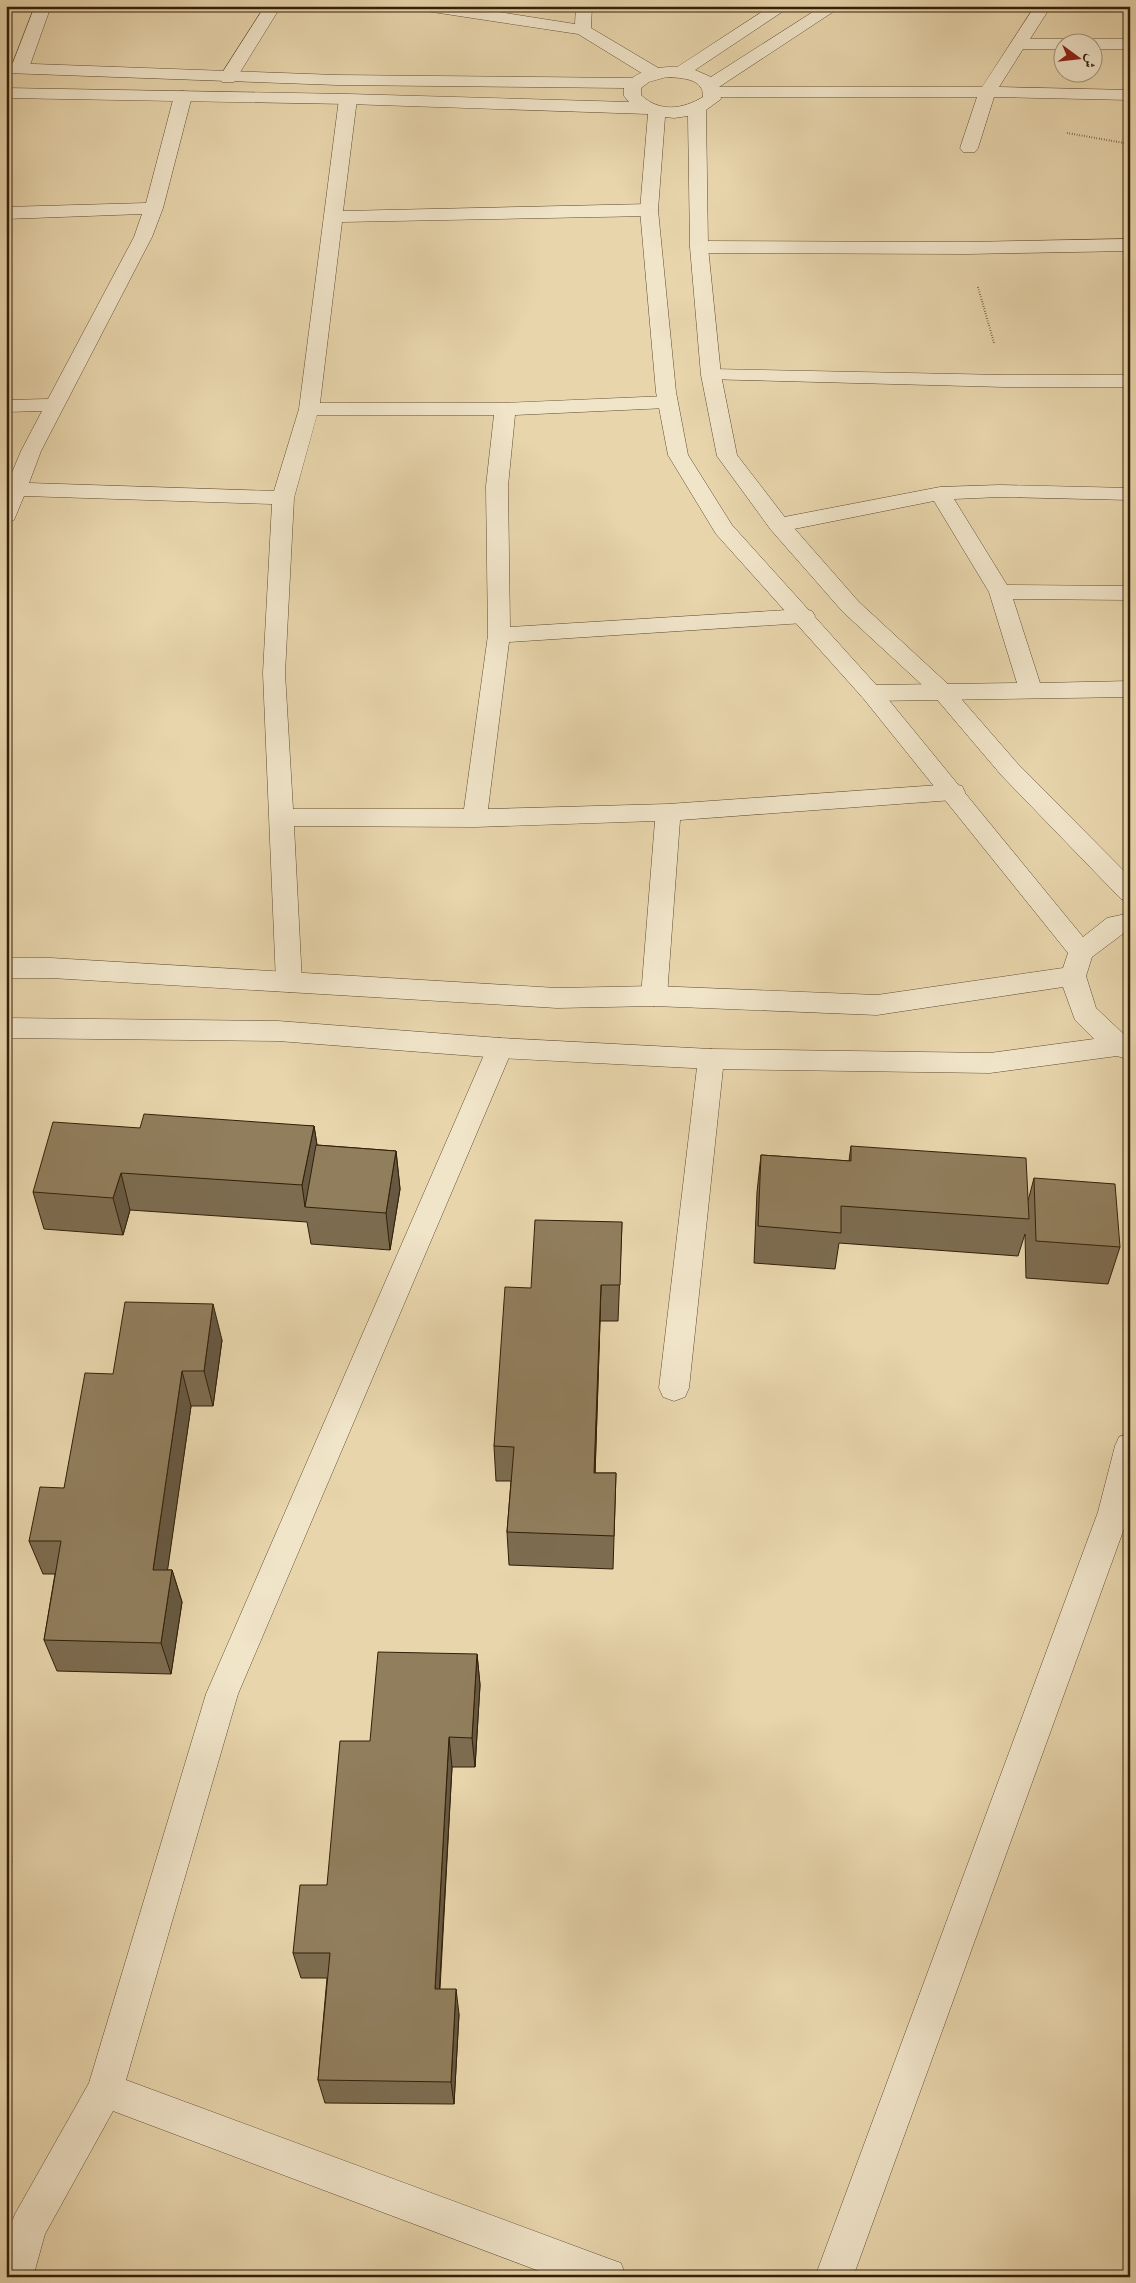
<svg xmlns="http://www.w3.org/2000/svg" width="1136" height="2283" viewBox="0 0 1136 2283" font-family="'Old Standard TT',Amiri,serif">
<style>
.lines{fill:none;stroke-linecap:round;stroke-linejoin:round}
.minor-casing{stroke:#604c31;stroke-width:1}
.tertiary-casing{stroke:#604c31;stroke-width:1}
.path{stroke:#321f08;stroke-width:2;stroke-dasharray:0.5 2;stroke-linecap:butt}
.minor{fill:#f0e4c9;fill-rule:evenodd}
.tertiary{fill:#f0e4c9;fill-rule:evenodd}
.wall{fill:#7d6c50;stroke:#321f08}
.shaded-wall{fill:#665841;stroke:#321f08}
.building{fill:#917e5d;stroke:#321f08}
</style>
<rect width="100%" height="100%" fill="#e8d5ac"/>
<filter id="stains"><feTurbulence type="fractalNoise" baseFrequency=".004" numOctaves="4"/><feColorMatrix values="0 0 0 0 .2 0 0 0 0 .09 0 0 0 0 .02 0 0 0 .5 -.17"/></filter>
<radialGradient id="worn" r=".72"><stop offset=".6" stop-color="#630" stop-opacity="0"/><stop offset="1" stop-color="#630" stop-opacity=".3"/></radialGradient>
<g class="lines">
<defs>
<g id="minor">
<path d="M35 6H51L29 68 26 72H14L11 68Z"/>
<path d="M265 6H281L234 82H222L219 78Z"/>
<path d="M418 6H460L575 24 576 6H592L591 28 660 69 663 73 660 77H648L578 34 426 11 420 10Z"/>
<path d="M1035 6H1051L1030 39H1064L1071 42H1064V49H1023L999 87 1130 90V100L994 97 978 148 975 152H963L960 148 977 97H714L708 96 705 92 708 88 714 87H982Z"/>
<path d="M1094 39H1130V49H1094V42H1087Z"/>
<path d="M183 91 189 92 192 96 163 208 152 237 41 451 29 483 274 491 299 409 339 99 342 95H354L357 99 343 211 649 204 656 206 658 210 656 214 649 216 342 222 320 403H505L667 396 674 398 677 402 674 406 667 408 515 415 508 486 510 627 804 609 812 611 815 616 812 621 804 623 509 642 488 809 668 804 953 784 962 786 965 792 962 798 953 800 680 820 667 996 663 1003 654 1006 645 1003 641 996 655 821 475 827 294 826 302 982 298 989 289 992 280 989 276 982 263 673 272 504 24 496 14 520 6 522V487L21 451 42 411 6 412V400L48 399 134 237 142 214 6 219V207L146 203 174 96 177 92ZM317 415H494L486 486 488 635 464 809H293L285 673 294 498Z"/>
<path d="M1130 239V251L967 254 699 253 692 251 690 247 692 243 699 241 967 242Z"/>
<path d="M711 369 1005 375H1130V387H1005L704 379 701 375 704 371Z"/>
<path d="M1000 485 1130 488V500L1000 497 954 499 1007 585 1130 586V600L1013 599 1040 683 1130 681V697L871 701 863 698 859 693 863 688 871 685 1017 683 989 592 934 501 779 532 771 530 768 525 771 520 779 518 940 487Z"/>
<path d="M500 1038 509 1041 513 1048 238 1694 126 2080 607 2258 621 2263 626 2277H555L113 2111 45 2234 33 2277H6V2237L15 2214 89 2083 206 1694 487 1048 491 1041Z"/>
<path d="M711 1049 720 1052 724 1059 689 1388 685 1397 674 1401 663 1397 659 1388 698 1059 702 1052Z"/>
</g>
<g id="tertiary">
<path d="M771 6H791L695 70 711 77 822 6H842L719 87 721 99 706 110 708 247 721 375 737 455 787 520 859 602 950 686 1018 764 1130 877V902L1121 899 1002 776 934 696 843 612 771 530 717 456 701 375 690 247 688 116 674 118 665 117 658 210 676 392 688 455 732 525 879 688 1083 937 1107 918 1130 913V931L1124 933 1092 957 1086 976 1096 1008 1130 1040V1060L1117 1056 990 1073 711 1069 500 1058 278 1041 6 1038V1018L278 1021 500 1038 711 1049 990 1053 1094 1039 1075 1020 1063 987 877 1015 654 1006 557 1008 51 978H6V958H51L557 988 654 986 877 995 1063 968 1068 953 863 698 716 534 668 455 656 392 640 210 648 114 348 104 6 98V88L348 94 629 102 624 96V88L337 85 6 73V63L337 75 632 78C643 70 664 66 677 67ZM667 77C681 78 704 78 703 97 683 109 660 113 641 95V88L649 82Z"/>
<path d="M1130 1433V1512L853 2277H815L1098 1512 1115 1446 1119 1437Z"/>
</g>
</defs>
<!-- minor casing -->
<use href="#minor" class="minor-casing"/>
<!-- tertiary casing -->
<use href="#tertiary" class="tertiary-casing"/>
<!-- path -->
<g class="path">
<path d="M1067 133 1130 144"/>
<path d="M978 287 994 343"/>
</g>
<!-- minor -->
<use href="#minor" class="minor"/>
<!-- tertiary -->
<use href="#tertiary" class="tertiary"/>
</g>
<!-- wall -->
<g class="wall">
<path d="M314 1126 317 1145 396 1151 400 1189 390 1250 311 1244 307 1222 130 1210 123 1235 44 1229 33 1192 140 1128Z"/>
<path d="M851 1146 1028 1201 1034 1178 1120 1247 1108 1284 1026 1278 1025 1234 1018 1256 839 1243 835 1269 754 1263 757 1192 761 1155 849 1161Z"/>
<path d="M622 1222 618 1321H600L595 1473H616L613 1569 509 1565 507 1532 511 1481H496L494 1446 531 1288Z"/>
<path d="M222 1340 213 1406H191L167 1570H172L182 1602 171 1674 57 1671 44 1640 55 1574H43L29 1541 64 1488 113 1374Z"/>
<path d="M477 1654 480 1685 475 1767H452L440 1989 459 2014 454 2104 325 2103 318 2080 327 1978H301L293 1953 327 1885Z"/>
</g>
<!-- shaded-wall -->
<g class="shaded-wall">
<path d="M314 1126 320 1164 305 1207 302 1185Z"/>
<path d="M396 1151 400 1189 390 1250 386 1213Z"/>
<path d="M121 1173 130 1210 123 1235 113 1198Z"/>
<path d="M601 1285 600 1321 594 1506V1473Z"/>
<path d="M213 1304 222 1340 213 1406 204 1371Z"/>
<path d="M182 1371 191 1406 163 1602 153 1570Z"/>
<path d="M172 1570 182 1602 171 1674 161 1643Z"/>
<path d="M477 1654 480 1685 475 1767 472 1738Z"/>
<path d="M449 1737 452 1767 438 2013 435 1989Z"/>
<path d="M6 1851 12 1861 6 1889Z"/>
<path d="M456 1989 459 2014 454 2104 451 2082Z"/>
</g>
<!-- building -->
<g class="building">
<path d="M144 1114 314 1126 302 1185 121 1173 113 1198 33 1192 53 1122 140 1128Z"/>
<path d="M316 1145 396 1151 386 1213 305 1207Z"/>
<path d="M851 1146 1026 1158 1029 1219 841 1206V1233L758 1226 761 1155 851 1161Z"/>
<path d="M1034 1178 1115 1184 1120 1247 1036 1241Z"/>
<path d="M535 1220 622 1222 620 1285H601L594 1473H616L614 1536 507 1532 514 1447 494 1446 505 1287 531 1288Z"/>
<path d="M125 1302 213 1304 204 1371H182L153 1570H172L161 1643 44 1640 61 1541H29L40 1487 64 1488 85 1373 113 1374Z"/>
<path d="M378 1652 477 1654 472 1738 449 1737 435 1989H456L451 2082 318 2080 330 1953H293L300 1885H327L340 1741H370Z"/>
</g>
<!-- margin -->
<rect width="1136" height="2283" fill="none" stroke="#e8d5ac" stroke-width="25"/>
<rect x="8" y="8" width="1121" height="2268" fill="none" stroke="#321f08" stroke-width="2.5"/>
<rect x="12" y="12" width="1111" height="2258" fill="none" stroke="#321f08"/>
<!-- north arrow -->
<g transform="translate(1078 58) rotate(105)"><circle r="24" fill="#f0e4c9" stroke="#a4957c"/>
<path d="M0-4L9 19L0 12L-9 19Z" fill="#8f2418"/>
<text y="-8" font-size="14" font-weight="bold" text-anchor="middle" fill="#321f08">ش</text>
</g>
<rect width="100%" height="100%" filter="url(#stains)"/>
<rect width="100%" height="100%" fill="url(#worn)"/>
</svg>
